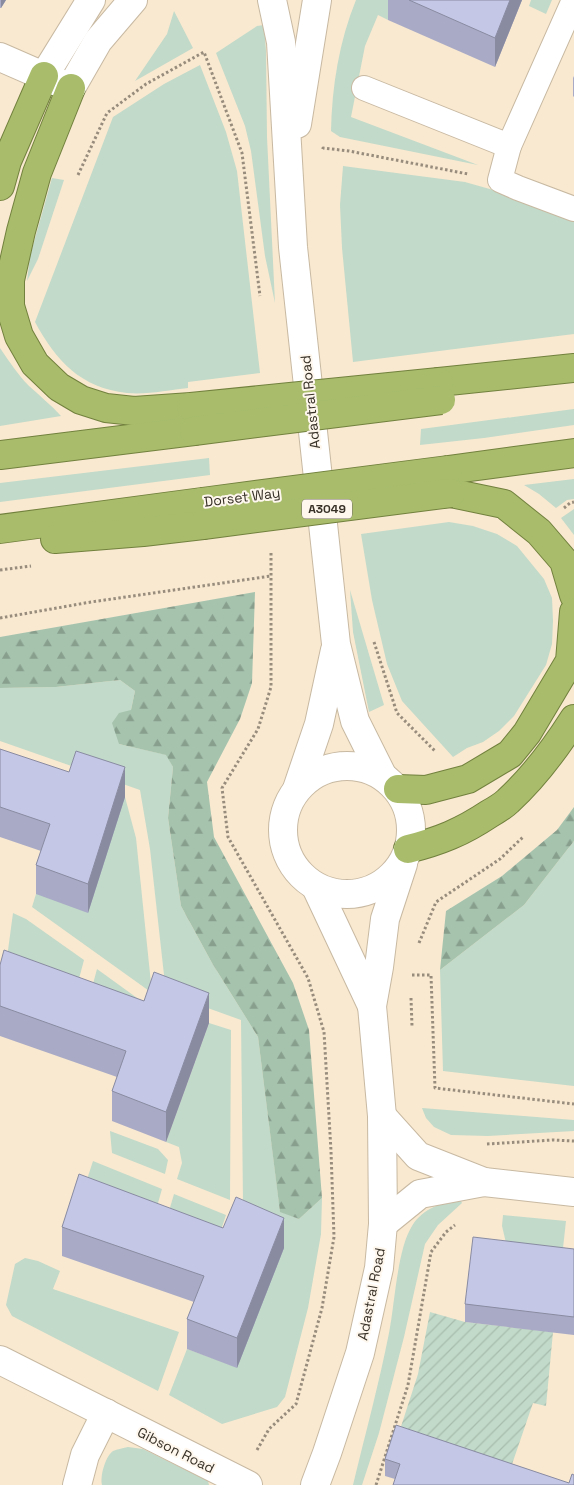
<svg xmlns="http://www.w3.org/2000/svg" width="574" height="1485" viewBox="0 0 574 1485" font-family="'Space Grotesk',sans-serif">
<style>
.grass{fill:#c2dac9}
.forest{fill:url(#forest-firs)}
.garden{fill:url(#garden-furrows)}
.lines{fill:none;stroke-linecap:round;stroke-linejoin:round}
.service-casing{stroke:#c8b9a2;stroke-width:26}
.minor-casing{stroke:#c8b9a2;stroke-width:30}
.tertiary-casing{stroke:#c8b9a2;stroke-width:30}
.trunk-casing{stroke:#72813d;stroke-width:30}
.path{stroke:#988d7d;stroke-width:3;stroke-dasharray:2.5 2.5;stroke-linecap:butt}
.service{stroke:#fff;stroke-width:24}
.minor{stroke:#fff;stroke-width:28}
.tertiary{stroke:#fff;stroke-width:28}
.trunk{stroke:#a8bc6c;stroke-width:28}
.trunk-bridge-casing{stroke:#72813d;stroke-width:30;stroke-linecap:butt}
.trunk-bridge{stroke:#a8bc6c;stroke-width:28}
.wall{fill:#a9abc6}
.shaded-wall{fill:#898ba1}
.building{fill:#c4c7e6;stroke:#898ba1}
.labels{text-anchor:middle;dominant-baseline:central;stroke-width:4;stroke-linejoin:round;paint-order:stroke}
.shield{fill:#fef7ee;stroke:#736c63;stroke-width:1}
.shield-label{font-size:12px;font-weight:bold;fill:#373128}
.street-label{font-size:14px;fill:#373128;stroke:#fef7ee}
</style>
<defs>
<pattern id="forest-firs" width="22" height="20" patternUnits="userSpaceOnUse" patternTransform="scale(1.25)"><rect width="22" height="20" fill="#a6c3ae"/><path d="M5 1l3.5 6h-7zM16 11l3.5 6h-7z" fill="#889f8e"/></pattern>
<pattern id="garden-furrows" width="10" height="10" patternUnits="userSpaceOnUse" patternTransform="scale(1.25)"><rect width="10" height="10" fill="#c2dac9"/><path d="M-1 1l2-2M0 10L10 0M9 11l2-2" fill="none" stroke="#a7bcad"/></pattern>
</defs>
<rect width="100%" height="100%" fill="#f9e9d1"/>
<!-- grass -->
<g class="grass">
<path d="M356 0H397L388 20 378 15 365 46 351 117 478 165 340 137 331 131C332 86 339 42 356 0Z"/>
<path d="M531 0H552L546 14 529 6Z"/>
<path d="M174 11 193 48 135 81 167 34Z"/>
<path d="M264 25 266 51 267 137 275 303 265 256 251 151 245 126 216 53 257 26Z"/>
<path d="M200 65 226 132 237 171 260 373 188 382V388C169 390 147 395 127 393 81 388 56 361 35 322L113 117 164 84Z"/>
<path d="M343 166 465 182 539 203 574 217V334L353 362 342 248 340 205Z"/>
<path d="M52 178 64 180 38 259 27 281 30 256Z"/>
<path d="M0 348C9 361 18 375 29 386 40 396 51 405 61 416L0 426Z"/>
<path d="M574 409V425L484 438 420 445 421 429Z"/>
<path d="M209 458 210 475 0 502V483Z"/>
<path d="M574 479V499L567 500 556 508 539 494 524 485Z"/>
<path d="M574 509V535L561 518Z"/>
<path d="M449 522 473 526 497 534 517 546 544 579 552 598 553 621 552 644 546 665 514 716 499 731 483 742 467 748 453 757 402 701 387 664 372 600 361 534Z"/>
<path d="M350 590 384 705 369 712 353 632Z"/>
<path d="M120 680 135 691 131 710 119 744 167 755 173 767 168 818 181 906 212 963 258 1037 280 1211 299 1219 322 1198 321 1234 308 1308 285 1397 277 1407 222 1424 169 1395 187 1349 237 1367 243 1204 241 1020 166 993 150 849 140 790 0 741V688L56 687Z"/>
<path d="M125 797 136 838 152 993 32 907 36 894Z"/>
<path d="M574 841V1086L443 1071 440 970 524 905Z"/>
<path d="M13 913 26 919 84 960 72 1005 4 980Z"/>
<path d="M97 969 144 1003 86 1010Z"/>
<path d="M209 1023 231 1030 230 1200 177 1179 182 1163 179 1147 166 1142Z"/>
<path d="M422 1108 574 1120V1131L488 1136 451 1135 434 1127 426 1118Z"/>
<path d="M110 1131 158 1149 168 1160 165 1174 112 1153Z"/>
<path d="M93 1161 162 1189 150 1231 79 1204Z"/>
<path d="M174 1194 226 1215 213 1254 162 1235Z"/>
<path d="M460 1199 462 1203 438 1225 425 1244 404 1337 379 1433 362 1485H353C365 1435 379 1384 389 1333 395 1303 397 1250 412 1226 423 1208 442 1203 460 1199Z"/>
<path d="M503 1215 566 1221 561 1266 506 1243 502 1226Z"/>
<path d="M25 1258 38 1261 60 1271 53 1289 179 1332 158 1391 12 1316 6 1305 15 1264Z"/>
<path d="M128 1447 143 1449 208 1481 209 1485H102C100 1476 105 1457 113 1451 117 1449 124 1448 128 1447Z"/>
</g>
<!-- forest -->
<g class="forest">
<path d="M255 592 252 683 240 719 207 782 214 837 293 983 309 1030 322 1198 299 1219 280 1212 258 1037 212 963 181 906 168 818 173 767 166 755 119 744 112 723 119 713 131 710 135 691 120 680 56 687 0 688V637Z"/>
<path d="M574 807V841L524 905 440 970 446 911 502 876 557 830Z"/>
</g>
<!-- garden -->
<path class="garden" d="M430 1312 465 1322 553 1332 546 1406 533 1403 507 1479 396 1442 418 1374Z"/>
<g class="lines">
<defs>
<g id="service">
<path d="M364 88 509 146 574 0"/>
<path d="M509 146 500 180 518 188 574 209"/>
</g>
<g id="minor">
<path d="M0 57 71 88"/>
<path d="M382 1116 418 1156 484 1182 574 1192"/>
<path d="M383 1224 420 1194 484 1182"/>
<path d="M0 1360 248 1485"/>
<path d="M77 1485 85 1455 106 1413"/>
</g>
<g id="tertiary">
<path d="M272 0 281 42 293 247 336 644 355 721 382 775"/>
<path d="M44 76 91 0"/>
<path d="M71 88 98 41 133 0"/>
<path d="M297 124 317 0"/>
<circle cx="347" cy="830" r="64"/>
<path d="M297 789 319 724 335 650"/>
<path d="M316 887 372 1006"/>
<path d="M315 1485 327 1453 360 1353 379 1268 383 1224 382 1116 372 1006 379 967 385 919 403 864"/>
</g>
<g id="trunk">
<path d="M71 88 37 173 21 231 10 280V306L19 336 35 364 59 387 81 400 106 408 134 411 191 407"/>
<path d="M0 186 7 161 44 76"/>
<path d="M439 382 574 368"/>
<path d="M0 455 194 431"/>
<path d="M448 470 574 453"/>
<path d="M451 493 504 504 539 532 564 561 574 595"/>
<path d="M0 529 202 502"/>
<path d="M55 539 143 532 203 525"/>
<path d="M398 789 426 790 468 779 510 754 527 733 570 661 574 612"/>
<path d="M408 849C440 841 462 832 489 814 496 810 503 806 508 801 534 777 555 749 574 719"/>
</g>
</defs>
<!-- service casing -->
<use href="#service" class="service-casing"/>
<!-- minor casing -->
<use href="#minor" class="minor-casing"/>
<!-- tertiary casing -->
<use href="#tertiary" class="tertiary-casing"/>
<!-- trunk casing -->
<use href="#trunk" class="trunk-casing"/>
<!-- path -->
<g class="path">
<path d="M323 149V148L349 151 468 174"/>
<path d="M78 175 107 113 146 84 204 52 242 153 260 296"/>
<path d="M564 508 570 503 574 502"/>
<path d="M0 570 31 566"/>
<path d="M0 618 91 602 271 576"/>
<path d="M374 642 397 713 435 751"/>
<path d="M419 943 436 902 500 859 523 837"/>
<path d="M412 975H431L435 1088 574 1104"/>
<path d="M411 998 412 1026"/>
<path d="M487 1144 553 1140 574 1141"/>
<path d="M257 1450 269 1429 296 1404 322 1308 334 1237 331 1151 324 1032 308 978 228 837 222 788 258 729 271 687V551"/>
<path d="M376 1485 408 1385 431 1252 446 1232 455 1225"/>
</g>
<!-- service -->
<use href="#service" class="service"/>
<!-- minor -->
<use href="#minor" class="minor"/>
<!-- tertiary -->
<use href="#tertiary" class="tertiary"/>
<!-- trunk -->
<use href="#trunk" class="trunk"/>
<defs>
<g id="trunk-bridge">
<path d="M191 407 439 382"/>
<path d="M194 431 441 400"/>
<path d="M202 502 448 470"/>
<path d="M203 525 451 493"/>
</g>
</defs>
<!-- trunk-bridge casing -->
<use href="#trunk-bridge" class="trunk-bridge-casing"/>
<!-- trunk-bridge -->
<use href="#trunk-bridge" class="trunk-bridge"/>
</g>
<!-- wall -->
<g class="wall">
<path d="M0 0H6L1 8H0Z"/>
<path d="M388 0H522L495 67 388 20Z"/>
<path d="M574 76V97L573 96V78Z"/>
<path d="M0 749 125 797 88 913 36 894V865L41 851 0 837Z"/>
<path d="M0 965 144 1001 209 1023 166 1142 112 1121V1091L117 1077 0 1036Z"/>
<path d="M62 1227 223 1228 284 1248 237 1368 187 1349V1319L194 1302 62 1256Z"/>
<path d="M574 1249V1335L465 1322V1304Z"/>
<path d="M385 1459 569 1483 574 1485 395 1479 385 1476Z"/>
</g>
<!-- shaded-wall -->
<g class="shaded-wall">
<path d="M1 0H6L1 8Z"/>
<path d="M510 0H522L495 67V38Z"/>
<path d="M125 767V797L88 913V884Z"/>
<path d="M209 993V1023L166 1142V1112Z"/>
<path d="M284 1218V1248L237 1368V1338Z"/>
</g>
<!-- building -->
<g class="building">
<path d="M409 0H510L495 38Z"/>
<path d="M0 749 69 772 76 751 125 767 88 884 36 865 50 824 0 807Z"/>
<path d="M4 950 144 1001 154 972 209 993 166 1112 112 1091 126 1051 0 1006V965Z"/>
<path d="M79 1174 223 1228 236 1197 284 1218 237 1338 187 1319 204 1276 62 1227Z"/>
<path d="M473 1237 574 1249V1317L465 1304Z"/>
<path d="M396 1425 569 1483 572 1474 574 1475V1485H393L400 1464 385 1459Z"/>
</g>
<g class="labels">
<!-- shield labels -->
<rect class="shield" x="302" y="499.5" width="50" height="19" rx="4"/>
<g class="shield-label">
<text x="327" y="509">A3049</text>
</g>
<!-- street labels -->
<g class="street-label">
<text transform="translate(310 402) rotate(-96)">Adastral Road</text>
<text transform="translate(242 497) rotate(-7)">Dorset Way</text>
<text transform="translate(371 1294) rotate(-79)">Adastral Road</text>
<text transform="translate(176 1450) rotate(27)">Gibson Road</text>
</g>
</g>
</svg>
